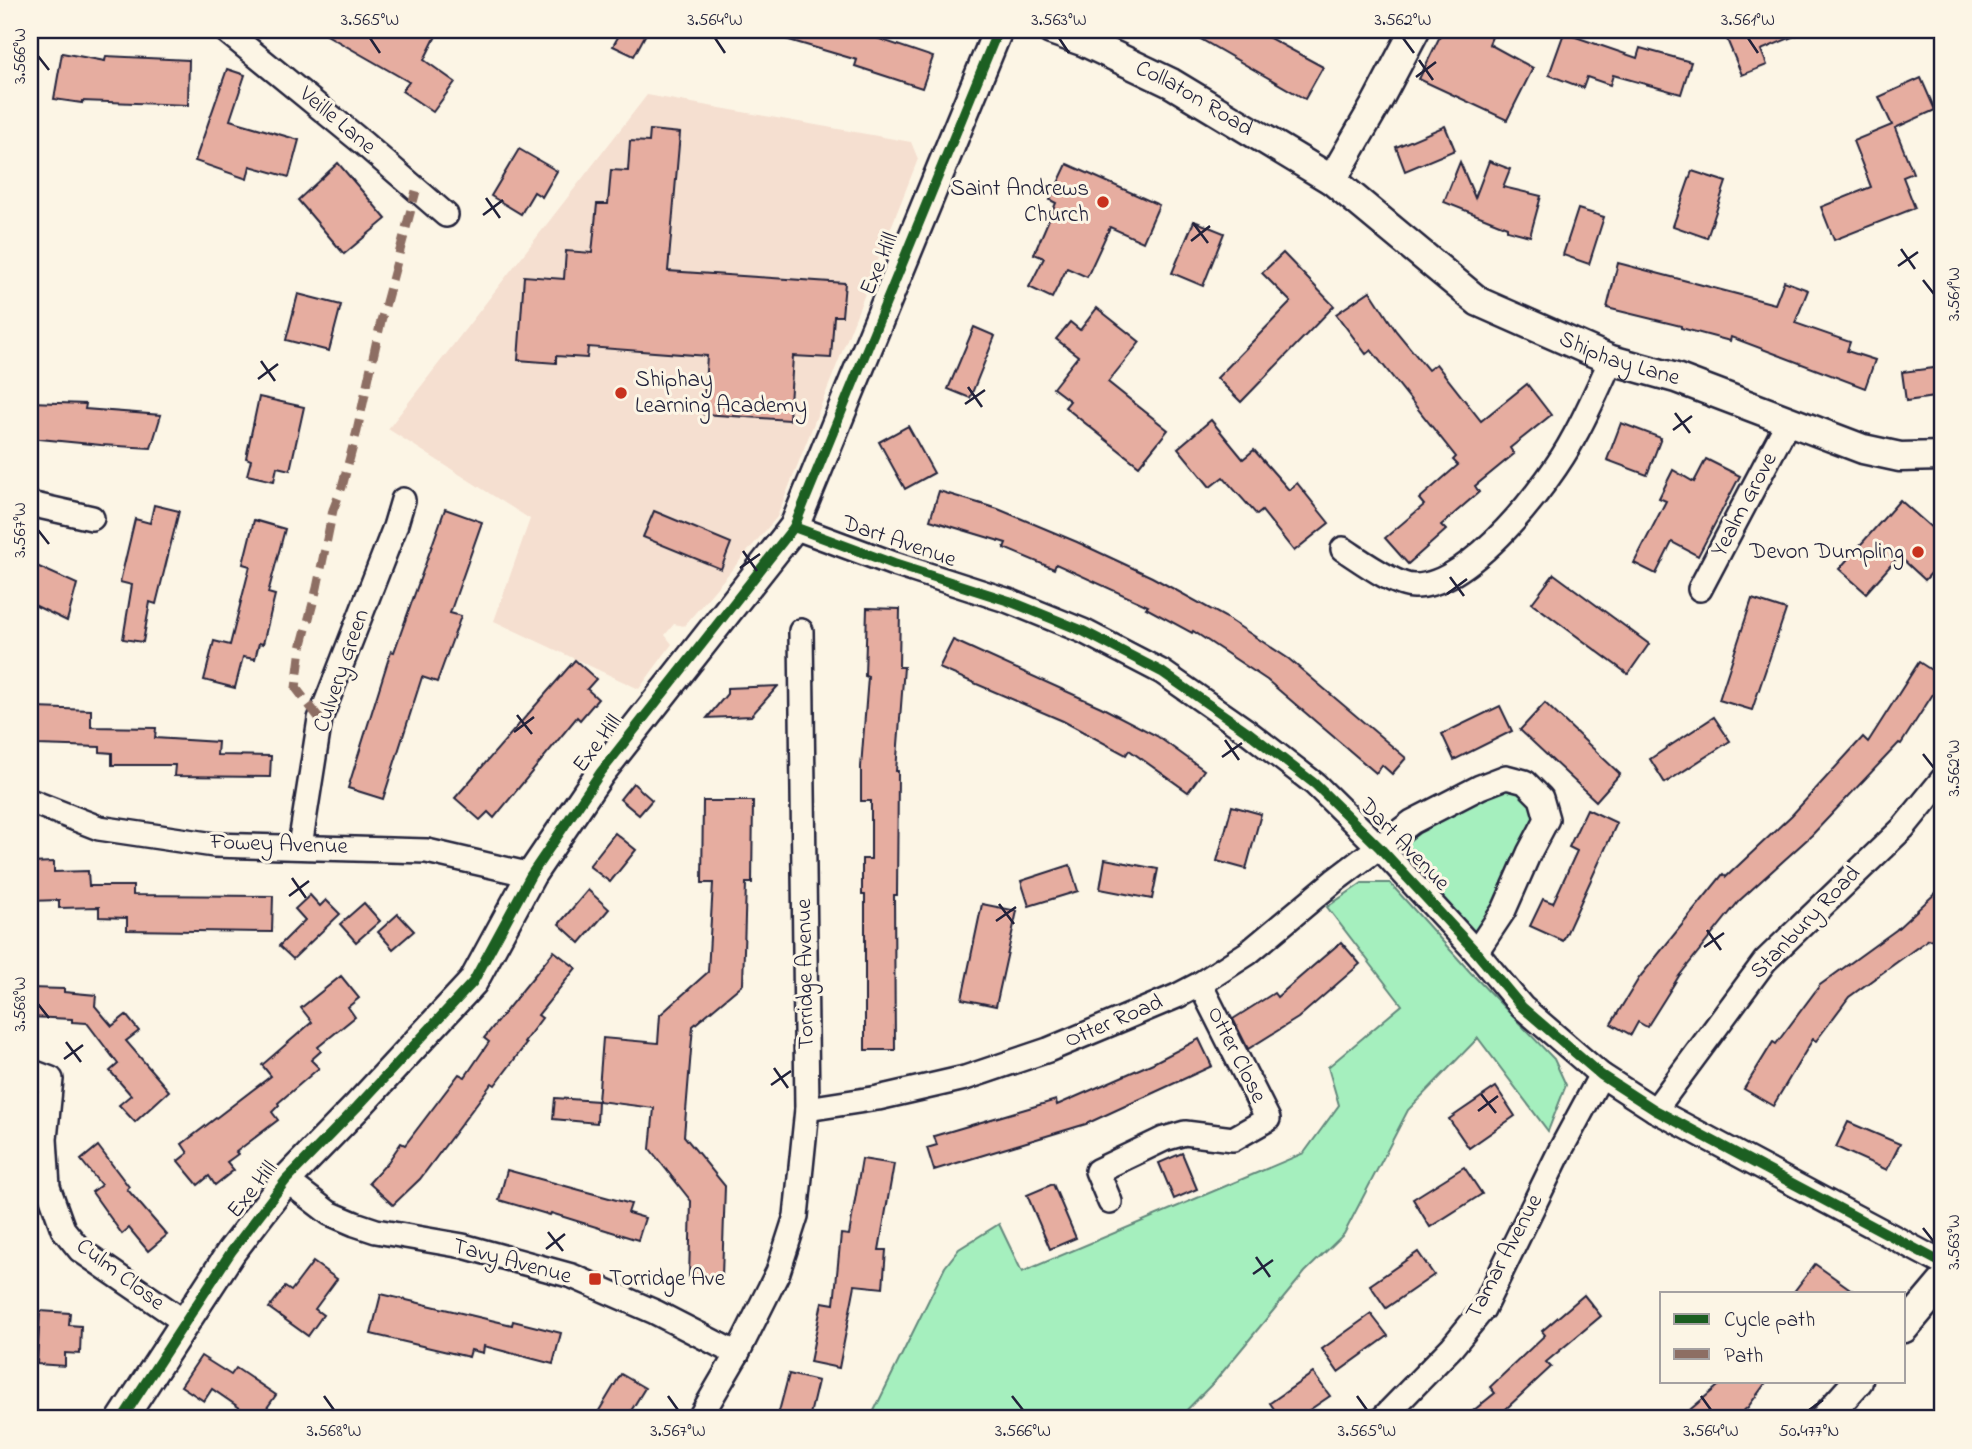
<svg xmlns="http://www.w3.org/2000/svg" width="1972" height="1449" viewBox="0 0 1972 1449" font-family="'Indie Flower',sans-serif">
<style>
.built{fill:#f5dfd0}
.green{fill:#a5efbe;stroke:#64887c;stroke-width:2}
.building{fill:#e6ada0;stroke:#22223b;stroke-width:2}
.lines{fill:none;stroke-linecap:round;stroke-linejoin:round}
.minor-casing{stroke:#22223b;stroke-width:28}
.tertiary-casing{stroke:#22223b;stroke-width:33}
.minor{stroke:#fcf5e5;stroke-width:23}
.tertiary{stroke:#fcf5e5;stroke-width:28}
.quiet{stroke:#8d6e63;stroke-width:9;stroke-dasharray:18 9;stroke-linecap:butt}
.cycleway-casing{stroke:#fcf5e5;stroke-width:15}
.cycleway{stroke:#1b5e20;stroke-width:10}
.ticks{fill:none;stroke:#22223b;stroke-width:2.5}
.poi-dot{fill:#c8321e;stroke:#fcf5e5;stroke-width:2.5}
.labels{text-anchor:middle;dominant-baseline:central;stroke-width:6;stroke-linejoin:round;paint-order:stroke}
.street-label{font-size:23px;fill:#22223b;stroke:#fcf5e5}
.poi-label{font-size:23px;fill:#22223b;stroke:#fcf5e5;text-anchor:end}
.neatline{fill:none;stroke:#22223b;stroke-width:2.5}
.ticks-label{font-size:18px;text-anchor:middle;fill:#22223b}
</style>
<rect width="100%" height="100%" fill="#fcf5e5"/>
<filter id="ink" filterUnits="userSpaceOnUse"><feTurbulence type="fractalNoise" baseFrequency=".0143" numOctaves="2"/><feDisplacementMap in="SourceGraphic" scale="14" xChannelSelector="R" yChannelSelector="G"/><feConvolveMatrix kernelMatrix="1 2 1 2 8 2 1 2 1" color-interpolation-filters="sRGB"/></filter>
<g filter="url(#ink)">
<!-- built -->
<path class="built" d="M647 95 911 142 918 159 777 517 684 626 674 624 665 635 672 644 639 689 494 621 530 519 388 429Z"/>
<!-- green -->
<g class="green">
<path d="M1506 777 1547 819 1476 952 1380 848Z"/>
<path d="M1362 883H1390L1471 973 1554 1059 1566 1085 1548 1131 1478 1038 1408 1110 1344 1234 1305 1272 1216 1380 1178 1419H870L945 1267 959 1249 999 1224 1022 1272 1304 1153 1339 1105 1328 1067 1402 1005 1327 907Z"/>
</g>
<!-- building -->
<g class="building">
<path d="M318 30H439L424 60 455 82 433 112 402 91 409 82Z"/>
<path d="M622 30H648L634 56 613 46Z"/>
<path d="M773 30H853L933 57 922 88 855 66 857 60 772 35Z"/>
<path d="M1185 30H1255L1323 67 1305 99Z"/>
<path d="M1443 30H1495L1489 44 1533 68 1507 120 1419 79Z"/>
<path d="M1723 30H1809L1761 50 1767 65 1742 75Z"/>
<path d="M1564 33 1637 58 1640 48 1691 62 1681 94 1613 75 1610 85 1587 77 1583 88 1549 75Z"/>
<path d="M62 53 105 61 106 56 189 60 188 105 82 101V103L54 99Z"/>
<path d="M227 69 245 75 230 120 299 140 289 177 250 166 247 179 195 161Z"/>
<path d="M1921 78 1935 110 1895 128 1913 173 1903 177 1915 208 1834 240 1821 207 1871 187 1853 141 1892 125 1879 97Z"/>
<path d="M1445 126 1455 150 1405 171 1396 147Z"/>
<path d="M650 130 680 133 668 271 845 283 842 316H834L831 358 793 356 789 420 703 414 707 356 588 347 587 358 556 356V363L518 360 524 276 564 279 566 251 592 253 597 204H608L611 170 628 171 630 141 649 142Z"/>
<path d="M519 149 557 171 542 197 534 192 521 214 491 196Z"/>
<path d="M1489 161 1510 169 1503 187 1541 196 1530 236 1507 230V227L1444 202 1460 162 1475 198Z"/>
<path d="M338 163 386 219 344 254 298 200Z"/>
<path d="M1067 164 1159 205 1143 242 1110 227 1087 277 1067 268 1052 298 1029 287 1044 258 1034 254 1056 203 1050 200Z"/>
<path d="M1692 171 1726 182 1707 238 1673 226Z"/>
<path d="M1578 209 1604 217 1589 264 1563 255Z"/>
<path d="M1194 221 1224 233 1203 286 1172 273Z"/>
<path d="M1283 253 1334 306 1241 402 1217 378 1291 302 1262 273Z"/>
<path d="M1618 263 1775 304 1784 281 1808 290 1795 323 1850 342 1847 351 1875 360 1865 388 1731 337 1730 341 1681 328V326L1607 308Z"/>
<path d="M1370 291 1396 331 1428 370 1436 364 1481 421 1527 384 1551 415 1510 448 1514 454 1475 486 1479 492 1441 525 1446 530 1408 564 1385 538 1424 505 1419 499 1458 465 1453 460 1456 457 1371 350 1366 354 1336 314Z"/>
<path d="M298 294 341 305 329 351 286 340Z"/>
<path d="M1097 308 1140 342 1108 382 1168 430 1139 466 1065 407 1070 401 1053 388 1078 356 1056 339 1070 322 1080 330Z"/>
<path d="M974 327 995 336 970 398 948 389Z"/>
<path d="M1942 367V396L1906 401 1902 372Z"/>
<path d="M259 397 304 407 290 470 277 467 274 481 247 475 251 460 246 458Z"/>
<path d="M30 402 86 404 85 409 161 415 151 448 101 445 30 438Z"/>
<path d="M1211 420 1243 459 1254 450 1289 490 1297 483 1329 523 1294 551 1262 511 1257 515 1223 477 1210 487 1178 448Z"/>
<path d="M1621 423 1661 438 1647 475 1607 460Z"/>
<path d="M908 426 934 473 905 489 879 442Z"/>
<path d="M1706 459 1740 476 1698 556 1672 542 1656 574 1634 563 1666 501 1659 498 1673 470 1694 482Z"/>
<path d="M939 491 998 509 1077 542 1152 577 1225 617 1289 659 1406 758 1392 774 1382 765 1376 773 1267 680 1193 631 1192 633 1146 608 1148 606 1056 564 1054 569 1004 548 1006 543 930 520Z"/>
<path d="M1900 500 1942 537V561L1925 580 1899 556 1866 593 1839 569Z"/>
<path d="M154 505 179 511 156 604 150 602 143 642 123 639 132 585 120 582 135 519 150 523Z"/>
<path d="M445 509 482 522 450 613 461 616 437 682 422 677 383 799 348 788 391 651 394 652Z"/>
<path d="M654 511 731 543 721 569 643 537Z"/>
<path d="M254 520 285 529 268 593 275 595 263 644 259 643 255 659 243 657 235 688 204 680 214 641 230 645 250 566 243 564Z"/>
<path d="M30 563 77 584 67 621 30 603Z"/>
<path d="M1554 574 1649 644 1628 674 1532 603Z"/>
<path d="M1752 599 1786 610 1752 710 1719 700Z"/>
<path d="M867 608 900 609 899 667H904L896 771H898L897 895H894L895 1050H865V895H862V859H871V801H861V767L868 677 865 676Z"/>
<path d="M953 640 1101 707 1157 736 1204 770 1188 792 1129 750 1126 755 1063 721 939 668Z"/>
<path d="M575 660 596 679 587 689 598 699 580 720 577 717 494 818 488 812 480 820 455 798Z"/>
<path d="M1919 662 1942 677V680L1901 744 1899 743 1812 835 1739 901 1679 976 1647 1027 1638 1022 1631 1035 1611 1024 1639 978 1723 874 1726 877 1792 815 1863 737 1868 742Z"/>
<path d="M778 686 751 716 707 718 727 694V688Z"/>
<path d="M1545 703 1620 774 1596 801 1520 730Z"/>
<path d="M1500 706 1512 731 1454 760 1442 734Z"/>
<path d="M36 708 91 710V727L156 728 155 738 218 742 217 755 271 756 270 777 174 776 175 765H112V753L100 752V747L37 745Z"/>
<path d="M1714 717 1730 741 1665 783 1650 759Z"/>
<path d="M633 783 652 800 639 815 620 799Z"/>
<path d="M703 801H753L752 883H746L743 984 693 1026 684 1136 725 1186 722 1276 689 1277 691 1201 650 1149 654 1108 598 1101 603 1038 658 1043 660 1015 708 972 713 883H702Z"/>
<path d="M1232 806 1261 814 1246 869 1217 861Z"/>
<path d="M1587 809 1617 823 1563 941 1530 926 1543 899 1553 903 1577 851 1569 847Z"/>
<path d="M615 833 636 850 610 882 589 866Z"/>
<path d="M1105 859 1158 869 1152 899 1100 889Z"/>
<path d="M54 862V872L88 871 89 886H133V895L273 896 272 932 127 930V918L99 917V907L59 908V900L30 901V863Z"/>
<path d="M1070 865 1078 891 1029 906 1021 881Z"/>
<path d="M1942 887V929L1931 940 1929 939 1849 997 1816 1041 1813 1039 1773 1106 1744 1089 1773 1042 1776 1044 1820 985 1896 930Z"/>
<path d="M588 890 609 909 580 943 559 924Z"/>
<path d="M310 895 320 906 326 900 340 914 293 959 279 946 305 920 295 909Z"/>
<path d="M364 903 380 921 356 942 340 924Z"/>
<path d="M982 904 1017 911 996 1006 962 999Z"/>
<path d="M398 914 414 931 393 949 378 932Z"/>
<path d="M1341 942 1360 964 1298 1018 1248 1049 1233 1019 1274 993 1277 997Z"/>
<path d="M554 951 576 968 538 1015 542 1018 524 1042 526 1044 495 1085 492 1083 420 1179 393 1205 369 1183 388 1162 401 1143 405 1145 459 1074 465 1077 489 1042 484 1038Z"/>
<path d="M341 976 359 998 348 1007 355 1017 318 1047 321 1051 311 1060 319 1068 278 1103 279 1105 272 1112 278 1120 236 1152 238 1154 227 1162 234 1170 215 1185 209 1176 198 1185 178 1161 188 1153 182 1144 271 1076 262 1065 312 1022 301 1008Z"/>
<path d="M30 988 64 989V992L96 995 95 1006 112 1026 126 1015 139 1031 126 1041 169 1091 135 1122 119 1105 131 1095 110 1071 118 1064 87 1023 72 1022V1019L30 1017Z"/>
<path d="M1199 1039 1212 1066 1086 1124 934 1170 927 1148 937 1145 934 1136 1056 1100 1057 1105 1153 1063Z"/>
<path d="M1496 1087 1515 1116 1469 1148 1449 1119Z"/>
<path d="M555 1098 598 1101 597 1123 553 1119Z"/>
<path d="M1848 1122 1900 1144 1887 1170 1836 1147Z"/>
<path d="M98 1146 129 1187 127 1189 167 1235 148 1251 129 1228 122 1234 92 1192 101 1185 81 1160Z"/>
<path d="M1182 1153 1197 1189 1174 1199 1159 1163Z"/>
<path d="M862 1159 894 1164 879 1250H886L883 1288 855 1285 839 1368 810 1362 822 1302 834 1304 841 1234 849 1235Z"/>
<path d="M1464 1167 1482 1194 1430 1227 1413 1199Z"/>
<path d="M507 1170 631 1204 628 1213 645 1218 638 1240 551 1213 550 1215 499 1200Z"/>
<path d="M1053 1184 1076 1238 1050 1249 1027 1195Z"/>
<path d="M1418 1252 1434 1275 1386 1308 1370 1285Z"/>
<path d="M313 1262 337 1279 315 1309 323 1315 308 1336 269 1308 285 1287 291 1291Z"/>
<path d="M1815 1264 1856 1293H1793Z"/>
<path d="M381 1294 512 1325 513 1321 561 1333 553 1364 484 1346 483 1353 471 1350 469 1357 371 1334Z"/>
<path d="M1584 1295 1601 1316 1546 1362 1551 1367 1495 1419H1463L1495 1393 1490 1387 1545 1335 1542 1331Z"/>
<path d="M40 1311 70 1313 69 1325 81 1326 80 1354 65 1353V1366L37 1364Z"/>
<path d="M1371 1314 1388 1336 1338 1372 1322 1349Z"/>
<path d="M201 1356 231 1375 236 1368 276 1395 259 1419H256L212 1389 204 1401 181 1386Z"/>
<path d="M1313 1373 1330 1396 1296 1419H1281L1270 1403Z"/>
<path d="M621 1374 645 1388 626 1419H594Z"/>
<path d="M789 1374 818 1381 809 1419H777Z"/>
<path d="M1724 1381H1767L1748 1407 1734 1419H1679Z"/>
</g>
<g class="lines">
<defs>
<g id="minor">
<path d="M225 30 363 143 446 215"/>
<path d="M30 504 92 518"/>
<path d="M794 527 894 564 1009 601 1083 631 1162 672 1248 732 1315 784 1380 848 1476 952 1522 1007 1601 1075 1655 1110 1942 1263"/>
<path d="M1343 549C1360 560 1395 586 1414 586 1470 587 1550 483 1574 437 1588 412 1599 386 1611 360"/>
<path d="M1700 589 1789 420"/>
<path d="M30 801 99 828 214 845 427 851 531 875"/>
<path d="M300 846 320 719 395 527 403 500"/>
<path d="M30 1071 51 1079 45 1139 48 1187 63 1229 80 1250 186 1323"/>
<path d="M807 1109 878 1098 965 1078 1048 1050 1177 996 1200 984 1248 953 1334 881 1412 822 1480 787 1506 777 1525 782 1541 798 1547 819 1529 853 1504 910 1476 952"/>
<path d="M1655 1110 1765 961 1903 828 1942 780"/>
<path d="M286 1180 329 1213 355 1224 376 1231 463 1246 572 1276 655 1312 737 1354"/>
<path d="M1110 1202 1097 1171 1164 1139 1185 1133 1233 1139 1268 1119 1200 984"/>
<path d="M699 1419 737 1354 778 1272 796 1216 807 1109 801 631"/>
<path d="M1382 1419 1452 1347 1483 1309 1560 1151 1601 1075"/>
</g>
<g id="tertiary">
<path id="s1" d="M1051 30 1085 42 1171 83 1332 180 1479 302 1611 360 1676 378 1863 449 1900 457 1942 456"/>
<path d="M1332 180 1376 104 1415 30"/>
<path d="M1904 1328 1942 1283"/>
<path d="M122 1419 231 1252 286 1180 357 1107 473 982 531 875 601 772 794 527 998 30"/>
<path d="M1824 1419 1858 1381"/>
</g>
</defs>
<!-- minor casing -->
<use href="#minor" class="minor-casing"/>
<!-- tertiary casing -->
<use href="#tertiary" class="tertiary-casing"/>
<!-- minor -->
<use href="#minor" class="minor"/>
<!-- tertiary -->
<use href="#tertiary" class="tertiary"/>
<!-- quiet -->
<path class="quiet" d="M320 719 296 688 301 648 317 588 333 510 342 487 357 431 381 321 416 191"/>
<defs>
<g id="cycleway">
<path d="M794 527 894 564 1009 601 1083 631 1162 672 1248 732 1315 784 1380 848 1476 952 1522 1007 1601 1075 1655 1110 1942 1263"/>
<path d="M122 1419 231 1252 286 1180 357 1107 473 982 531 875 601 772 794 527 998 30"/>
</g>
</defs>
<!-- cycleway casing -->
<use href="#cycleway" class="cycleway-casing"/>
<!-- cycleway -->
<use href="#cycleway" class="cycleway"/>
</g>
</g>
<!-- ticks -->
<path class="ticks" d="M370 38 380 53M715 38 725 53M1059 38 1069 53M1403 38 1414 53M1748 38 1758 53M38 56 49 70M1419 60 1433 80M1416 77 1436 62M486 198 500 218M483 215 503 200M1193 223 1208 243M1191 241 1210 226M1901 249 1915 269M1898 266 1918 252M1923 280 1934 294M261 361 275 381M258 379 278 364M968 387 982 407M965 404 985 390M1675 413 1690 433M1673 430 1692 416M38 530 49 544M743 551 757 571M740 568 760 554M1450 577 1464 596M1447 594 1467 579M517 715 532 734M514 732 534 717M1225 740 1239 760M1923 754 1934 768M1222 757 1242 743M292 878 306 898M289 896 309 881M999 904 1014 924M996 921 1016 907M1707 930 1721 950M1704 947 1724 933M38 1004 49 1018M66 1042 81 1062M64 1059 83 1045M774 1068 788 1088M771 1085 791 1071M1481 1094 1496 1113M1478 1111 1498 1096M1923 1228 1934 1242M548 1232 563 1251M546 1249 565 1234M1256 1257 1270 1277M1253 1274 1273 1260M324 1396 334 1410M668 1396 678 1410M1012 1396 1023 1410M1357 1396 1367 1410M1701 1396 1711 1410M1809 1410 1823 1400"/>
<!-- markers -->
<g class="poi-dot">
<circle cx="1103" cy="202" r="7"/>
<circle cx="621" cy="393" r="7"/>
<circle cx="1918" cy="552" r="7"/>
<rect x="588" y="1272" width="14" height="14" rx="3.5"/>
</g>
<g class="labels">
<!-- street labels -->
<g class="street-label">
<text stroke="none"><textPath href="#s1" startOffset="159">Collaton Road</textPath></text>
<text transform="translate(337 121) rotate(40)">Veille Lane</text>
<text transform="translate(880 264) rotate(-67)">Exe Hill</text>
<text stroke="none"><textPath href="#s1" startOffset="662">Shiphay Lane</textPath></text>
<text transform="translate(1745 505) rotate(-62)">Yealm Grove</text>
<text transform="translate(899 542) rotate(19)">Dart Avenue</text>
<text transform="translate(342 671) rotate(-71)">Culvery Green</text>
<text transform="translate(598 744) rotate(-53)">Exe Hill</text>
<text transform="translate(279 845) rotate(2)">Fowey Avenue</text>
<text transform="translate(1404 845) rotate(46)">Dart Avenue</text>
<text transform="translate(1806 923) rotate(-46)">Stanbury Road</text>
<text transform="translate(806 974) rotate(-91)">Torridge Avenue</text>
<text transform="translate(1114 1022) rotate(-23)">Otter Road</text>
<text transform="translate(1236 1055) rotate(63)">Otter Close</text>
<text transform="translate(253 1190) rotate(-51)">Exe Hill</text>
<text transform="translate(1505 1257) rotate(-62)">Tamar Avenue</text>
<text transform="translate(512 1262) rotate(15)">Tavy Avenue</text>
<text transform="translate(120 1275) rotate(37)">Culm Close</text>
</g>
<!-- poi labels -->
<g class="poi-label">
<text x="1089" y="189">Saint Andrews<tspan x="1089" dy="26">Church</tspan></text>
<text x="635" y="380" text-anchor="start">Shiphay<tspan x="635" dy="26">Learning Academy</tspan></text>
<text x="1904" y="552">Devon Dumpling</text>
<text x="609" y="1279" text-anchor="start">Torridge Ave</text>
</g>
</g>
<!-- margin -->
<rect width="1972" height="1449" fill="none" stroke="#fcf5e5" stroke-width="77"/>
<!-- legend -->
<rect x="1660" y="1292" width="245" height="91" fill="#fcf5e5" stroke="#a5a1a1" stroke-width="2"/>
<rect x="1674" y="1314" width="35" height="10" fill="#1b5e20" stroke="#a5a1a1" stroke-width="2"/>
<text x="1724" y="1326" font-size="21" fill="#22223b">Cycle path</text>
<rect x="1674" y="1349" width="35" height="10" fill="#8d6e63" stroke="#a5a1a1" stroke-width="2"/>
<text x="1724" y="1362" font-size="21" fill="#22223b">Path</text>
<rect x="38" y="38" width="1896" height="1372" class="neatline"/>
<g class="ticks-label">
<text x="370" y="25">3.565°W</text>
<text x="715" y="25">3.564°W</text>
<text x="1059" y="25">3.563°W</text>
<text x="1403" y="25">3.562°W</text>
<text x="1748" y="25">3.561°W</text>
<text transform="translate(19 56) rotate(-90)" y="6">3.566°W</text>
<text transform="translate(1953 294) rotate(-90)" y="6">3.561°W</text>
<text transform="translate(19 530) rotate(-90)" y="6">3.567°W</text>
<text transform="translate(1953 768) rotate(-90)" y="6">3.562°W</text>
<text transform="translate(19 1004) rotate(-90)" y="6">3.568°W</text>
<text transform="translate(1953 1242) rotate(-90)" y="6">3.563°W</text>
<text x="334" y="1436">3.568°W</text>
<text x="678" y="1436">3.567°W</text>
<text x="1023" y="1436">3.566°W</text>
<text x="1367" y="1436">3.565°W</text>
<text x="1711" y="1436">3.564°W</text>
<text x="1809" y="1436">50.477°N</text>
</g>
</svg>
